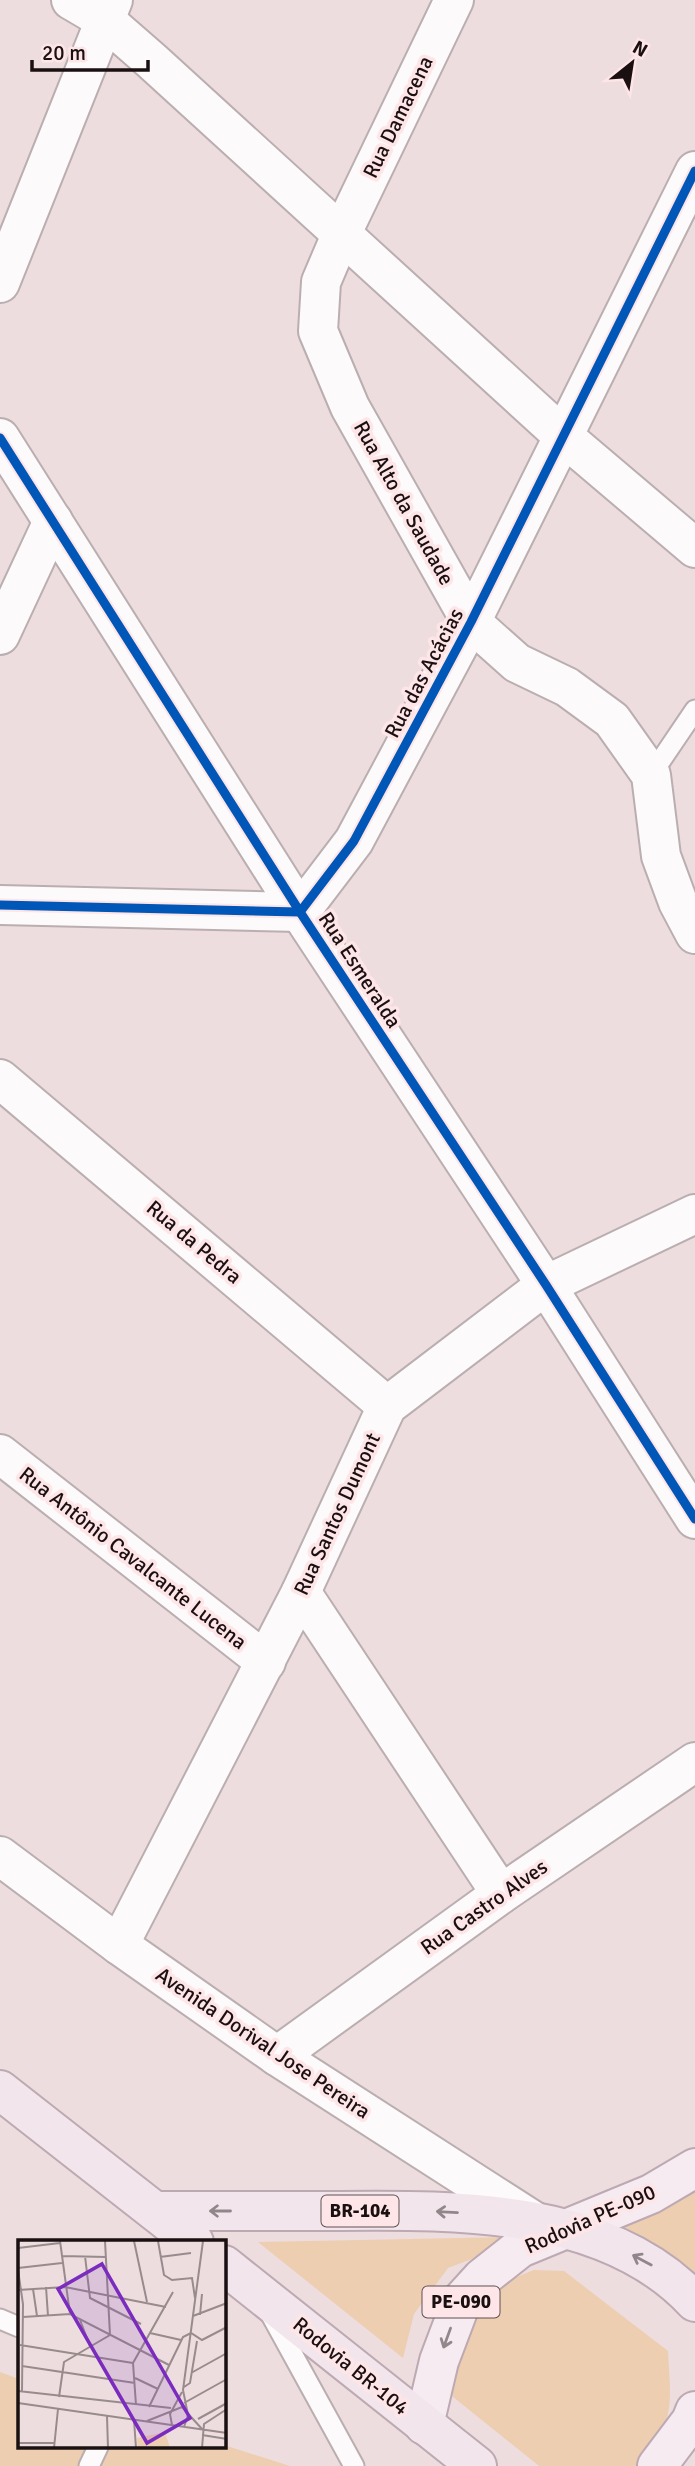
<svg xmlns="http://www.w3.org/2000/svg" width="695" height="2466" viewBox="0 0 695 2466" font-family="Signika,sans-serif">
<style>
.green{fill:#eeceb0}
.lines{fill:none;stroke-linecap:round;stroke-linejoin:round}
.service-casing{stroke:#baaeb0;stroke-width:23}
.minor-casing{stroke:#baaeb0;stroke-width:42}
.primary-casing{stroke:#bda9b2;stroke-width:42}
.trunk-casing{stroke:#bda9b2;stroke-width:42}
.service{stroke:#fcfafa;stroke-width:19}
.minor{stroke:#fcfafa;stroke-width:38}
.primary{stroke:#f5ebf0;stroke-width:38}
.trunk{stroke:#f2e6ec;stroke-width:38}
.cycleway-casing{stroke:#fee5e7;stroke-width:13}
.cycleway{stroke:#0057b8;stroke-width:9}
.oneway{stroke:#91868a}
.oneway2{stroke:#92888c}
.labels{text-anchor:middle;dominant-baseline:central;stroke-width:7;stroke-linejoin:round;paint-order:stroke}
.shield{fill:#fee5e7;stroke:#5e5052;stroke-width:2}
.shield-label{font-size:19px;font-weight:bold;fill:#1a1012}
.street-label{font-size:21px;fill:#1a1012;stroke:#fee5e7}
.inset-road{fill:none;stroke:#998b8d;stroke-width:2}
.view{fill:#7b2cbf;fill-opacity:0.15;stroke:#7b2cbf;stroke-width:3.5}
.inset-edge{fill:none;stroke:#1a1012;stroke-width:3.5}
</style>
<rect width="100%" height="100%" fill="#eddddf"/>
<!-- green -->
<g class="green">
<path d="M695 2179V2289L601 2228Z"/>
<path d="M510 2237 485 2254 448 2268 414 2314 403 2358 258 2242Z"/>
<path d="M534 2270 564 2271 668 2351C671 2403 676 2427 636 2466H539L442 2388 463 2318 499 2284Z"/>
<path d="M0 2372 19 2379V2447H224V2445L290 2466H0Z"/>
</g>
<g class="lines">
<defs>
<g id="service">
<path d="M651 775 695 710"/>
<path d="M271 2315 354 2466"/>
<path d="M0 2319 19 2327"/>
<path d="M89 2466 98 2447"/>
</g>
<g id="minor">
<path d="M71 0 105 20 152 61 563 436 695 548"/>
<path d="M454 0 341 235 321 282 318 331 350 407 471 622 517 663 567 687 612 720 651 775 661 856 678 902 695 934"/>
<path d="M0 283 113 0"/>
<path d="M0 438 300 912 546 1285 695 1519"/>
<path d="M0 635 53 521"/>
<path d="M0 905 300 912 354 841 471 622 695 171"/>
<path d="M0 1079 387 1406"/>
<path d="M0 1454 266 1662"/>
<path d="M301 1592 501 1894"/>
<path d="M0 1856 119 1945 277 2056 532 2220"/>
<path d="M119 1945 301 1592 387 1406 546 1285 695 1214"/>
<path d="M277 2056 501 1894 695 1762"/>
</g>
<g id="primary">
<path d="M424 2425 439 2361 462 2300 482 2278 520 2248 651 2194 695 2168"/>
<path d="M657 2466 691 2421 695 2411"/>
</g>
<g id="trunk">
<path d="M0 2090 194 2242"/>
<path d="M155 2211C213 2211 272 2211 330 2211 451 2210 606 2206 695 2302"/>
<path d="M224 2265 477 2466"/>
</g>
</defs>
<!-- service casing -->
<use href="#service" class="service-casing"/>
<!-- minor casing -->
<use href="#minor" class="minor-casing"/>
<!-- primary casing -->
<use href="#primary" class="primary-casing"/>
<!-- trunk casing -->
<use href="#trunk" class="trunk-casing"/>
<!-- service -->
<use href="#service" class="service"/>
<!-- minor -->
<use href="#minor" class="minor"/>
<!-- primary -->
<use href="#primary" class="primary"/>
<!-- trunk -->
<use href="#trunk" class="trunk"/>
<defs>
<g id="cycleway">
<path d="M0 438 300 912 546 1285 695 1519"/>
<path d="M0 905 300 912 354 841 471 622 695 171"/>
</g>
</defs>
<!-- cycleway casing -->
<use href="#cycleway" class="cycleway-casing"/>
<!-- cycleway -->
<use href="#cycleway" class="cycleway"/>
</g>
<!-- one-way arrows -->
<defs><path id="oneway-shaft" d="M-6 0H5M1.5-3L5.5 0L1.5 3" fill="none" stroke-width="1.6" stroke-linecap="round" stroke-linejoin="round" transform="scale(1.75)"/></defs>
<g class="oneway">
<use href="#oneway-shaft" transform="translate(220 2211) rotate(180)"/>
<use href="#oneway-shaft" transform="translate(447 2212) rotate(-177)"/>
<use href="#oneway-shaft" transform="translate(642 2260) rotate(-152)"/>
</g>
<use class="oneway2" href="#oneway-shaft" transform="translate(447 2338) rotate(110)"/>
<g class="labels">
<!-- shield labels -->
<g class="shield">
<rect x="321.5" y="2195.5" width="77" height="31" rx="5"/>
<rect x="422.5" y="2286.5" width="77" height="31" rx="5"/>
</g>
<g class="shield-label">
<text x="360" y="2211">BR-104</text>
<text x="461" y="2302">PE-090</text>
</g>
<!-- street labels -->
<g class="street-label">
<text transform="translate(398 117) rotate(-64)">Rua Damacena</text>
<text transform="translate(404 503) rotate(61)">Rua Alto da Saudade</text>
<text transform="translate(424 673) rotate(-62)">Rua das Acácias</text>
<text transform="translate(360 970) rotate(57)">Rua Esmeralda</text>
<text transform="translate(194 1242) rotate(40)">Rua da Pedra</text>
<text transform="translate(337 1514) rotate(-65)">Rua Santos Dumont</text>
<text transform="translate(133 1558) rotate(38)">Rua Antônio Cavalcante Lucena</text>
<text transform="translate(484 1907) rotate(-35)">Rua Castro Alves</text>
<text transform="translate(263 2043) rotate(34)">Avenida Dorival Jose Pereira</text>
<text transform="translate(590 2219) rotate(-24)">Rodovia PE-090</text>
<text transform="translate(351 2366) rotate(39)">Rodovia BR-104</text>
</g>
</g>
<!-- overview -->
<g transform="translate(18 2240)">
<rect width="208" height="208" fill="#eddddf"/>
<path d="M147 192 152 208H120L119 198Z" fill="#eeceb0"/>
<path class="inset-road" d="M42 1 52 74M116 1 129 62M140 1 146 35 154 40 174 38 177 58M0 8 42 3M44 16 88 17M67 16 72 58 123 84M142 17 173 13M0 28 44 23M0 30 5 64 4 152M28 47 30 76M15 49 19 76M0 50 47 47 148 67M182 75 184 54M175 76 209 63M5 77 52 74 151 125M62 80 72 106M132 93 163 100M2 105 115 123M4 126 117 143M173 133 209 113M117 138 140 149M166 147 172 143 179 101M0 151 153 168M41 157 46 122 92 95 87 1M0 163 209 193M166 163 209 139M118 165 115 123 155 52M131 167 165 97 173 93 184 100 209 87M89 176 90 208M180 179 209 163M116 180 118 208M129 181 164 167 184 189M154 185 152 174 164 152M166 187 170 175 165 150 185 1M184 195 209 199M0 203H37M36 208 40 169M184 208 186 184 209 169"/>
<path class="view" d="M84 24 172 178 129 203 40 49Z"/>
<rect width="208" height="208" class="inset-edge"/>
</g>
<!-- north arrow -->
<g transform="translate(632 63) rotate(30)" stroke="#fee5e7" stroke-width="5" paint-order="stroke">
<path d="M0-5L12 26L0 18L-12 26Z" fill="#1a1012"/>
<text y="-10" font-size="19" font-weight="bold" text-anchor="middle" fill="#1a1012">N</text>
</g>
<!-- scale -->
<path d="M32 60v10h116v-10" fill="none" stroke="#1a1012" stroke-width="3.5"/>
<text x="42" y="60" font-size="21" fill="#1a1012" stroke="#fee5e7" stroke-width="5" paint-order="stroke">20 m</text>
</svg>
